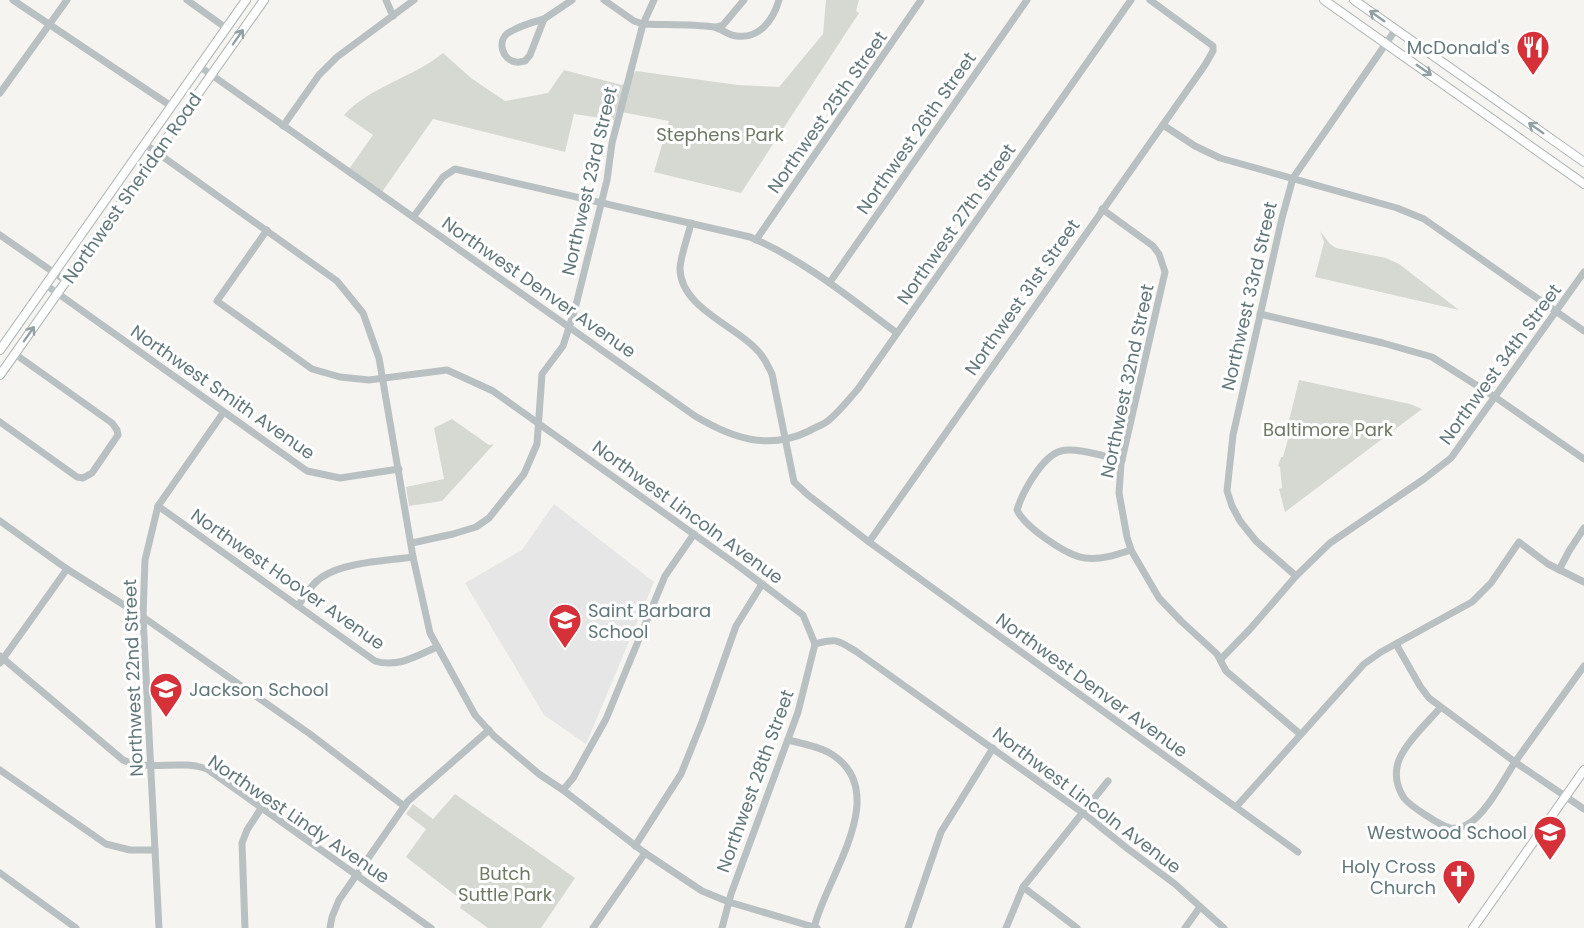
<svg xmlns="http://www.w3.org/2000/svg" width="1584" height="928" viewBox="0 0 1584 928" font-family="Poppins,sans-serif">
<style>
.built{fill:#e5e6e5}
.green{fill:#d6d9d1}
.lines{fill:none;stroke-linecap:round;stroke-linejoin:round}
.major-casing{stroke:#adb4b6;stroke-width:10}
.minor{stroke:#b9c0c1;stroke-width:7}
.major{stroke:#fff;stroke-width:8}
.oneway{stroke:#91a0a2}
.labels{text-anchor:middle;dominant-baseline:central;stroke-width:6;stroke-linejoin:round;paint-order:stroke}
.poi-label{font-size:18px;fill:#62777a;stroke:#fff;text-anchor:end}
.street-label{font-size:18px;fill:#62777a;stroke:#fff}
.park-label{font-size:18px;fill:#6e7864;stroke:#fff}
</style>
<rect width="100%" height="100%" fill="#f5f4f1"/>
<!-- built -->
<path class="built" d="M554 504 654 582 586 744 544 715 465 583 522 550Z"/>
<!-- green -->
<g class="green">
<path d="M826 0H859L856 11 859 13 741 193 654 172 669 121 616 111 614 120 574 114 565 152 433 119 382 192 349 169 373 135 344 115C369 87 414 77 443 53L471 78 505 101 548 93 564 70 622 85 636 71 738 85 779 87 823 34Z"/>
<path d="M1320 231 1330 244 1336 248 1386 258 1399 264 1459 310 1315 277 1324 242Z"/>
<path d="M1299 380 1410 404 1422 409 1285 512 1279 489 1282 488 1280 467 1278 466 1281 457H1283L1288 439 1285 437Z"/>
<path d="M452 419 489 445 494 444 442 501 409 506 406 487 444 479 434 428Z"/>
<path d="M455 794 575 878 541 928H488L460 908 463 901 406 857 426 829 406 814 413 804 433 819Z"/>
</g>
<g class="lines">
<defs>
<g id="major">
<path d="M1324 0 1584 184"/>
<path d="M1354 0 1584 162"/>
<path d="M0 350 246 0"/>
<path d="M0 375 264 0"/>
<path d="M1473 928 1584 770"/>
</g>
</defs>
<!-- major casing -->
<use href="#major" class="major-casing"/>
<!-- minor -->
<g class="minor">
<path d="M13 0 171 106"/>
<path d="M187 0 226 28"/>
<path d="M386 0 393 16"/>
<path d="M604 0 634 21 643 24C666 25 691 24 714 27 722 29 728 35 736 36 760 39 773 20 779 0"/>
<path d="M544 19 530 55 525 61C522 61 519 63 516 62 502 60 497 41 508 33 519 26 533 22 544 19Z"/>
<path d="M544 19 572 0"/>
<path d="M716 27 723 25 744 0"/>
<path d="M199 66 695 416C732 438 768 451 809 431 815 427 824 425 829 420 840 411 849 399 858 389L1131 0"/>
<path d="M0 93 67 0"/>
<path d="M1163 125 1195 146 1220 158 1397 208 1424 219 1584 331"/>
<path d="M283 126 319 75 337 57 414 0"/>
<path d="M145 144 337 281 363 313 379 358 413 557 430 633 475 715 494 736 539 774 563 790 645 853 702 891 729 902 817 928"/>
<path d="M1102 209 1153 246 1159 254 1165 272 1121 464 1119 493 1127 537 1131 550 1159 598 1181 621 1217 654 1226 671 1300 734"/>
<path d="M414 216 443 177 455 169 750 237C804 260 850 298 897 333"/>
<path d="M691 223C688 237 681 254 680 268 680 306 731 324 754 347 763 355 767 364 772 374L794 482 808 495 869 542 1298 852"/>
<path d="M267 230 217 301 312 369 340 377 369 380 447 370 493 391 737 565 803 615 815 644"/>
<path d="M0 235 66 281"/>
<path d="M756 240 921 0"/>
<path d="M830 282 1027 0"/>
<path d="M46 285 307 471 340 478 399 469"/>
<path d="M1260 314 1383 343 1432 357 1495 397 1584 459"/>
<path d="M0 422 77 477 83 478 92 473 118 435 117 430 112 423 15 354"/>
<path d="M1122 460C1106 457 1076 447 1061 451 1042 456 1022 493 1017 510 1025 527 1067 556 1085 558 1101 560 1116 555 1131 550"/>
<path d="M158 506 375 661C398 668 416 656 437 647"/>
<path d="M0 521 67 569 143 617 310 734 404 806"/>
<path d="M869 542 1205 65 1213 51V46L1150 0"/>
<path d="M412 543 453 534 476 527 489 518 524 474 537 444 542 374 563 346 575 309 607 180 612 143 643 24 654 0"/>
<path d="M1559 570 1569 551 1584 528"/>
<path d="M1296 576 1256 541 1240 521 1232 506 1227 491 1233 435 1282 218 1293 178 1396 29"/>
<path d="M298 606C305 596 311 584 322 577 345 562 385 561 413 557"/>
<path d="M815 644C838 638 837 640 857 652L1083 813 1128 849 1175 884 1224 928"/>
<path d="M1396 644 1420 686 1429 698 1515 762 1584 666"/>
<path d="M0 656 123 760C149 772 180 759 207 769L431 928"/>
<path d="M1221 659 1251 628 1296 576 1330 543 1424 479 1451 458 1584 272"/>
<path d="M0 663 67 569"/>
<path d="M1440 708C1427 723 1400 748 1397 767 1395 778 1398 789 1404 798 1410 806 1441 826 1450 828 1456 829 1463 827 1468 824 1486 814 1504 779 1515 762L1584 809"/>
<path d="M788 740C800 743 816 746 828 752 896 790 825 878 814 928"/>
<path d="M0 770 106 844 130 850H155"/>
<path d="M563 790 573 778 606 719 665 576 694 534"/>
<path d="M1236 807 1364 664 1381 652 1472 602 1491 583 1519 542 1548 564 1584 582"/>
<path d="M635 846 681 774 702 722 736 626 762 584"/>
<path d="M0 873 76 928"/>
<path d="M1023 887 1077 928"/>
<path d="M159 928 143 617 145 560 158 506 223 413"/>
<path d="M245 928 242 843 247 830 262 807"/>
<path d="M330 928 332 917 339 900 408 801 489 730"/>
<path d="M593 928 645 853"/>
<path d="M722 928 731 894 798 712 815 644"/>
<path d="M908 928 941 832 993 748"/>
<path d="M1006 928 1023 887 1108 781"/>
<path d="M1185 928 1200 907"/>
</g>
<!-- major -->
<use href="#major" class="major"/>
</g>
<!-- one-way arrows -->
<defs><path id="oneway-shaft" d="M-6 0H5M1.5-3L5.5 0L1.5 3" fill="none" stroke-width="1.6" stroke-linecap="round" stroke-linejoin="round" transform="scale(1.5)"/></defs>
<g class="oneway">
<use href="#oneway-shaft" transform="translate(1377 16) rotate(-145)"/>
<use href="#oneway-shaft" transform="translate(238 37) rotate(-55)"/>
<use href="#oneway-shaft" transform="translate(1424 70) rotate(35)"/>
<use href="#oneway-shaft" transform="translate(1536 128) rotate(-145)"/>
<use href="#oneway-shaft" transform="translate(29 334) rotate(-55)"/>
</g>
<!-- icons -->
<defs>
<symbol id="restaurant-pin" viewBox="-11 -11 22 30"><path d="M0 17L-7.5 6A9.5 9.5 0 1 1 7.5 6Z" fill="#d63038" stroke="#fff"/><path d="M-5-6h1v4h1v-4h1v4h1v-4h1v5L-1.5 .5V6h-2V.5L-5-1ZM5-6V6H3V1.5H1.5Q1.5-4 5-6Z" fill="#fff"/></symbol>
<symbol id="school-pin" viewBox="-11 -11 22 30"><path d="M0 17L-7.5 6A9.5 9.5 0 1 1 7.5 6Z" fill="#d63038" stroke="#fff"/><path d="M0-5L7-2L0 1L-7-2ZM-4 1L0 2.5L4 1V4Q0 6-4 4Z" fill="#fff"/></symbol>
<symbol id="church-pin" viewBox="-11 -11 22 30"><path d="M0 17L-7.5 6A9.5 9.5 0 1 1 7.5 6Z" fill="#d63038" stroke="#fff"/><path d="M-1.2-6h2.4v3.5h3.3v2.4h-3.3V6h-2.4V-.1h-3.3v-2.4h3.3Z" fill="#fff"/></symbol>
</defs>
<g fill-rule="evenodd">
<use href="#restaurant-pin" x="1514" y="28" width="38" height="52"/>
<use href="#school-pin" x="546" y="601" width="38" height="52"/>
<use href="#school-pin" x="147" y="670" width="38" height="52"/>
<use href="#school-pin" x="1531" y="813" width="38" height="52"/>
<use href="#church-pin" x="1440" y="857" width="38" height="52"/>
</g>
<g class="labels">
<!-- poi labels -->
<g class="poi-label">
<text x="1510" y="47">McDonald's</text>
<text x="588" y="610" text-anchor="start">Saint Barbara<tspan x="588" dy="21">School</tspan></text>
<text x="189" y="689" text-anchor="start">Jackson School</text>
<text x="1527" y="832">Westwood School</text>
<text x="1436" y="866">Holy Cross<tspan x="1436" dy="21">Church</tspan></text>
</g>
<!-- street labels -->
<g class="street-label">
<text transform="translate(827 112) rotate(-55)">Northwest 25th Street</text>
<text transform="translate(916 133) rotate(-55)">Northwest 26th Street</text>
<text transform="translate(589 181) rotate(-77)">Northwest 23rd Street</text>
<text transform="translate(132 188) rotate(-55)">Northwest Sheridan Road</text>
<text transform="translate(956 224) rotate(-55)">Northwest 27th Street</text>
<text transform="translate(539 287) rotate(35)">Northwest Denver Avenue</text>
<text transform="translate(1249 296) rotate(-77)">Northwest 33rd Street</text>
<text transform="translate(1022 297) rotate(-55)">Northwest 31st Street</text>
<text transform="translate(1500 364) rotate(-54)">Northwest 34th Street</text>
<text transform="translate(1127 381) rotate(-78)">Northwest 32nd Street</text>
<text transform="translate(223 392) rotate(35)">Northwest Smith Avenue</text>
<text transform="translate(688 512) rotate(36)">Northwest Lincoln Avenue</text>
<text transform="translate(288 579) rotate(35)">Northwest Hoover Avenue</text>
<text transform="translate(133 678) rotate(-92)">Northwest 22nd Street</text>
<text transform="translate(1092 685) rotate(36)">Northwest Denver Avenue</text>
<text transform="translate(755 781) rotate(-70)">Northwest 28th Street</text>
<text transform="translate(1087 800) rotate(37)">Northwest Lincoln Avenue</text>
<text transform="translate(299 819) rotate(34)">Northwest Lindy Avenue</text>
</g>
<!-- park labels -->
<g class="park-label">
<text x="720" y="134">Stephens Park</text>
<text x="1328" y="429">Baltimore Park</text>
<text x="505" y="873">Butch<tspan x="505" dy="21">Suttle Park</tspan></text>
</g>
</g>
</svg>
